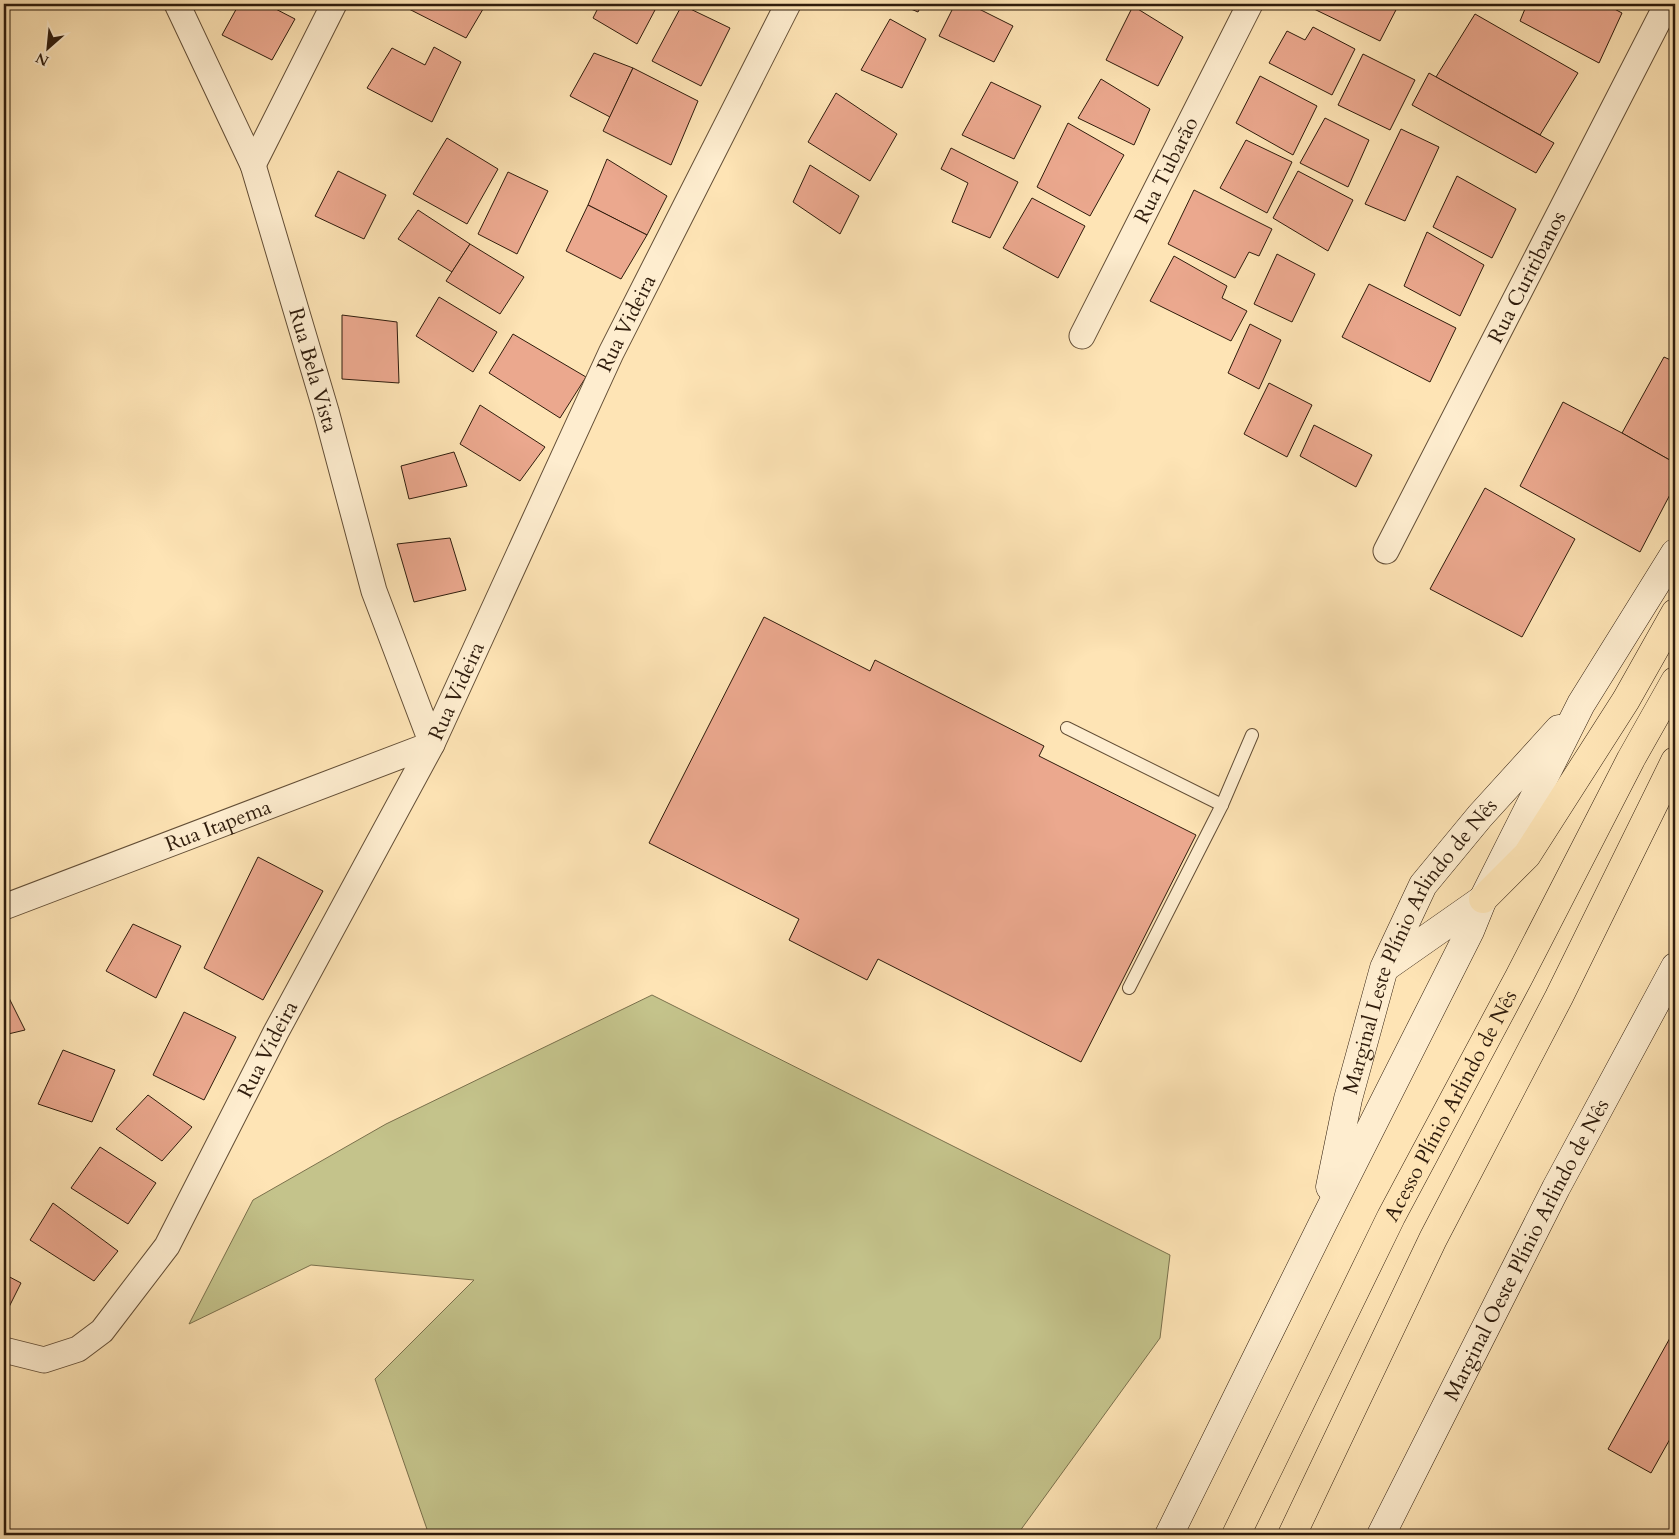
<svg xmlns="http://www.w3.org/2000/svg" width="1679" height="1539" viewBox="0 0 1679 1539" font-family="Cardo,serif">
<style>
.green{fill:#c4c38b;stroke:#7a704c}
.building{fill:#eba88e;stroke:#2f1c0c}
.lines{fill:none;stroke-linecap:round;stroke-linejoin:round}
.lane-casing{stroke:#634e36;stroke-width:14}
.street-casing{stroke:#634e36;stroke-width:27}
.secondary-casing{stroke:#2f1c0c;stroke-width:29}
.highway-casing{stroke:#2f1c0c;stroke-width:29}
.lane{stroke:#feedcf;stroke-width:12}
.street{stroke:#feedcf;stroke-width:25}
.secondary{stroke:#feedcf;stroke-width:28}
.highway{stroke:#fee4b5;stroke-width:28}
.labels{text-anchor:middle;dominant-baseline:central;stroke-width:5;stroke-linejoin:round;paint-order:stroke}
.street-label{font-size:21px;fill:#2f1c0c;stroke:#feedcf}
</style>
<rect width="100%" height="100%" fill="#fee4b5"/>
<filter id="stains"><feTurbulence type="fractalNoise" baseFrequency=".004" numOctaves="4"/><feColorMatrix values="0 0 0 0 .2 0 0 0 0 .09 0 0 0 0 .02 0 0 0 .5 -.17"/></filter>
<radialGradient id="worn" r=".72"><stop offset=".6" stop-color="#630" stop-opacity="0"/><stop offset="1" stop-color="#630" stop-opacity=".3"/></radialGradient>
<!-- green -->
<path class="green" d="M652 995 1170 1255 1160 1338 1017 1535H429L375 1379 474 1280 311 1265 189 1324 253 1200 386 1124Z"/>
<!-- building -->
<g class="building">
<path d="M239 4H266L295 19 272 60 222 35Z"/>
<path d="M406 4H486L466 38 405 7Z"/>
<path d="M600 4H644L655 10 637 44 593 18Z"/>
<path d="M899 4H922L918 12Z"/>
<path d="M955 4H969L1013 26 994 62 939 36Z"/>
<path d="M1316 4H1399L1380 41 1314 9Z"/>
<path d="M1527 4H1605L1622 13 1599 63 1520 21Z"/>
<path d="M682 5 730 28 701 86 652 61Z"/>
<path d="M1133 6 1183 37 1158 86 1106 60Z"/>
<path d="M1475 14 1578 73 1540 135 1436 77Z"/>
<path d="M890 19 926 39 902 88 861 70Z"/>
<path d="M1313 27 1355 49 1332 95 1269 63 1287 31 1305 40Z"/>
<path d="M434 47 461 62 432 122 367 88 392 48 425 65Z"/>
<path d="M594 53 633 68 610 117 570 96Z"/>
<path d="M1363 54 1415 80 1390 130 1338 105Z"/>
<path d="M633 68 698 101 671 165 603 131Z"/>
<path d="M1429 73 1554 143 1536 173 1412 105Z"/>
<path d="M1260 76 1317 106 1293 155 1236 123Z"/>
<path d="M1101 79 1150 109 1134 145 1078 118Z"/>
<path d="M991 82 1041 106 1014 159 962 135Z"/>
<path d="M836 93 897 134 870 181 808 142Z"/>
<path d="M1325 118 1369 140 1348 187 1300 163Z"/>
<path d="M1068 123 1124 155 1090 216 1037 187Z"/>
<path d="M1401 129 1439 147 1405 221 1365 204Z"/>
<path d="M447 138 498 169 467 224 413 194Z"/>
<path d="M1246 140 1292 162 1267 213 1220 188Z"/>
<path d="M951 148 1018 182 990 238 952 222 968 183 941 169Z"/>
<path d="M607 159 667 196 647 235 588 205Z"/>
<path d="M810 165 859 196 840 234 793 202Z"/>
<path d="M338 171 386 195 364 239 315 216Z"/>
<path d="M1298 171 1353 200 1328 251 1273 218Z"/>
<path d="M508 172 548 191 517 254 478 234Z"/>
<path d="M1457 176 1516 209 1492 258 1433 227Z"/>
<path d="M1194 190 1272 229 1259 256 1249 252 1235 278 1168 244Z"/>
<path d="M1032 198 1085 226 1058 278 1003 248Z"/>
<path d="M588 205 647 235 621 279 566 251Z"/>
<path d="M418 210 470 244 452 272 398 239Z"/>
<path d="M1427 232 1484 265 1460 316 1404 286Z"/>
<path d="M470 244 524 277 500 314 446 281Z"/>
<path d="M1277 254 1315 274 1292 322 1254 304Z"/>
<path d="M1174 256 1227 286 1222 298 1247 311 1231 341 1150 301Z"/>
<path d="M1369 284 1456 328 1430 382 1342 337Z"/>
<path d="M439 297 497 332 473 372 416 336Z"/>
<path d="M342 315 397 322 399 383 342 379Z"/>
<path d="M1250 324 1281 340 1259 389 1228 373Z"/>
<path d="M513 334 586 377 560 418 489 373Z"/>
<path d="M1664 357 1675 362V463L1622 433Z"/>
<path d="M1269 383 1312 405 1287 457 1244 434Z"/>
<path d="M1563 402 1622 433 1675 463V485L1640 552 1520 486Z"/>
<path d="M480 405 545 447 520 481 460 444Z"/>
<path d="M1314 425 1372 455 1356 487 1300 456Z"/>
<path d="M454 452 467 486 409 499 401 466Z"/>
<path d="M1485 488 1575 539 1522 637 1430 589Z"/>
<path d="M450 538 466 590 414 602 397 544Z"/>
<path d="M764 617 870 671 875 660 1044 746 1039 756 1196 835 1081 1062 878 959 867 980 789 940 799 919 649 843Z"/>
<path d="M258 857 323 891 263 1000 204 968Z"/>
<path d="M133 924 181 946 156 998 106 971Z"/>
<path d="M4 988 25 1030 4 1035Z"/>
<path d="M184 1012 236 1037 204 1100 153 1075Z"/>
<path d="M63 1050 115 1070 92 1122 38 1104Z"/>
<path d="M148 1095 192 1127 162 1161 116 1129Z"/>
<path d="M100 1147 156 1183 128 1224 71 1188Z"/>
<path d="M53 1203 118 1251 94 1281 30 1240Z"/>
<path d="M4 1274 21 1283 4 1317Z"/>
<path d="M1675 1329V1430L1651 1473 1608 1449Z"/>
</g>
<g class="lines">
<defs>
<g id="lane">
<path d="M1067 728 1222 805"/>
<path d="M1129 988 1222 805 1252 735"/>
</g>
<g id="street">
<path d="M253 165 334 4"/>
<path id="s1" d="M1082 336 1250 4"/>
<path id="s2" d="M1386 551 1667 4"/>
<path id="s3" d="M4 907 432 744 374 591 326 411 253 165 177 4"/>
<path id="s4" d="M4 1350 44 1360 78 1349 102 1331 167 1246 276 1032 432 744 611 353 788 4"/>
</g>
<g id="secondary">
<path d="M1386 967 1483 899"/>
<path id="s5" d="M1330 1187 1348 1099 1384 968 1423 885 1480 816 1559 729"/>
<path d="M1169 1535 1323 1223 1470 931 1483 899 1581 704 1675 553"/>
<path id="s6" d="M1381 1535 1556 1188 1675 967"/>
</g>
<g id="highway">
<path d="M1483 899 1527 855 1626 700 1675 613"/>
<path id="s7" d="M1236 1535 1391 1217 1519 977 1631 759 1675 681"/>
<path d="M1292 1535 1433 1239 1559 997 1675 761"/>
</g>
</defs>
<!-- lane casing -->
<use href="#lane" class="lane-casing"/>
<!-- street casing -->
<use href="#street" class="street-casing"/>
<!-- secondary casing -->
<use href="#secondary" class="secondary-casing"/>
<!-- highway casing -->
<use href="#highway" class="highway-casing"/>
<!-- lane -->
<use href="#lane" class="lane"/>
<!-- street -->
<use href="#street" class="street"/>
<!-- secondary -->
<use href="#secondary" class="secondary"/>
<!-- highway -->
<use href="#highway" class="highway"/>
</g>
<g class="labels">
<!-- street labels -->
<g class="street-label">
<text stroke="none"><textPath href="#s1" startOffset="186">Rua Tubarão</textPath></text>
<text stroke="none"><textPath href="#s2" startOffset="308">Rua Curitibanos</textPath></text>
<text stroke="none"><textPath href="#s4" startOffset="1245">Rua Videira</textPath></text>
<text transform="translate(313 370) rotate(74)">Rua Bela Vista</text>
<text stroke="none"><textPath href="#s4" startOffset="840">Rua Videira</textPath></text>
<text stroke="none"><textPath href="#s3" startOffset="229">Rua Itapema</textPath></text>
<text stroke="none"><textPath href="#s5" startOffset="261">Marginal Leste Plínio Arlindo de Nês</textPath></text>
<text stroke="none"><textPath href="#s4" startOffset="435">Rua Videira</textPath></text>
<text stroke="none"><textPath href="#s7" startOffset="480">Acesso Plínio Arlindo de Nês</textPath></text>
<text stroke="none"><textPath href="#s6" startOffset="320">Marginal Oeste Plínio Arlindo de Nês</textPath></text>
</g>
</g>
<!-- margin -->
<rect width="1679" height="1539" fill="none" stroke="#fee4b5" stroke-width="20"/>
<rect x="5" y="5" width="1669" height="1529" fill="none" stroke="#2f1c0c" stroke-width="2.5"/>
<rect x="10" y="10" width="1659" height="1519" fill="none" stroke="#2f1c0c"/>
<!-- north arrow -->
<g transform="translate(48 48) rotate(207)" stroke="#feedcf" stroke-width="4" paint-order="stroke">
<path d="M0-4L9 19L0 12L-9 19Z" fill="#2f1c0c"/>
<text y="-8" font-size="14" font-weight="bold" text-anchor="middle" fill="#2f1c0c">N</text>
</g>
<rect width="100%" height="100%" filter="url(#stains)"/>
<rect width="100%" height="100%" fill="url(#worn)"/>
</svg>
